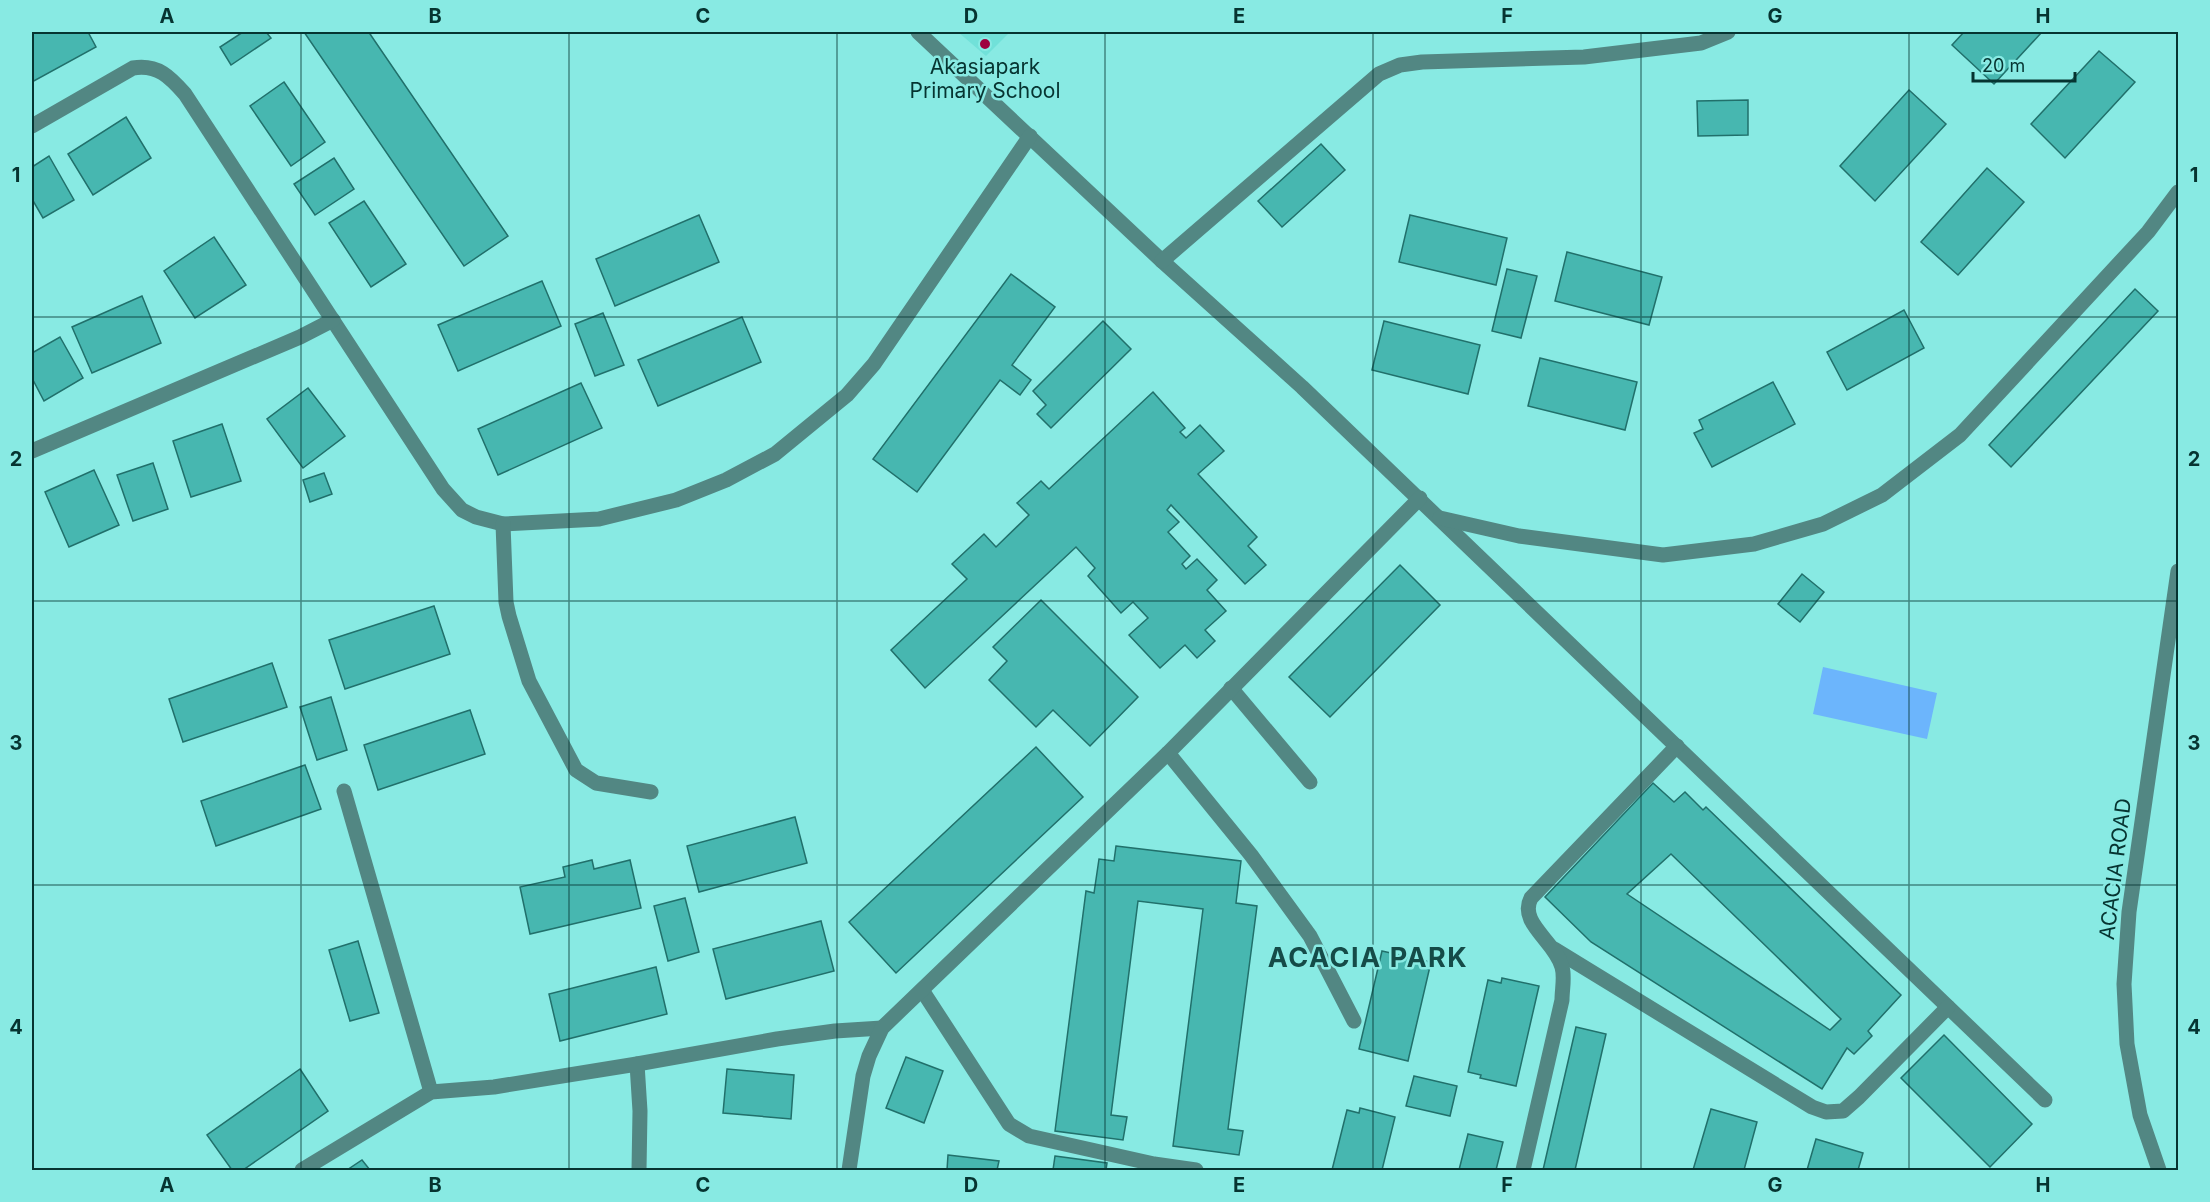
<svg xmlns="http://www.w3.org/2000/svg" width="2210" height="1202" viewBox="0 0 2210 1202" font-family="Inter,sans-serif">
<style>
.built{fill:#71e1d9}
.water{fill:#6cb5fc}
.building{fill:#47b7b0;stroke:#21706b;stroke-width:1.5;fill-rule:evenodd}
.lines{fill:none;stroke-linecap:round;stroke-linejoin:round}
.minor{stroke:#528783;stroke-width:15}
.grid{fill:none;stroke:#063431;stroke-width:1.5;stroke-opacity:0.55}
.poi-dot{fill:#9f003f;stroke:#88eae3;stroke-width:2}
.labels{text-anchor:middle;dominant-baseline:central;stroke-width:5;stroke-linejoin:round;paint-order:stroke}
.poi-label{font-size:21px;fill:#063431;stroke:#88eae3}
.street-label{font-size:21px;fill:#063431;stroke:#88eae3}
.district-label{font-size:27px;font-weight:bold;letter-spacing:1.5px;fill:#154b48;stroke:#88eae3}
.neatline{fill:none;stroke:#063431;stroke-width:2}
.grid-label{font-size:20px;text-anchor:middle;font-weight:bold;fill:#063431}
</style>
<rect width="100%" height="100%" fill="#88eae3"/>
<!-- built -->
<path class="built" d="M958 32H1010L986 56Z"/>
<!-- water -->
<path class="water" d="M1823 667 1937 693 1927 739 1813 714Z"/>
<!-- building -->
<g class="building">
<path d="M32 32H88L96 47 32 82Z"/>
<path d="M243 32H266L271 38 231 65 220 47Z"/>
<path d="M304 32H374L370 34 508 236 464 266Z"/>
<path d="M1964 32H2042L1994 84 1952 45Z"/>
<path d="M2099 51 2135 82 2065 158 2031 124Z"/>
<path d="M284 82 325 142 291 166 250 106Z"/>
<path d="M1909 90 1946 124 1875 201 1840 166Z"/>
<path d="M1748 100V135L1698 136 1697 101Z"/>
<path d="M126 117 151 158 93 195 68 154Z"/>
<path d="M1321 144 1345 170 1282 227 1258 201Z"/>
<path d="M49 156 74 200 43 218 32 199V167Z"/>
<path d="M334 158 354 189 315 215 294 184Z"/>
<path d="M1987 168 2024 202 1958 275 1921 242Z"/>
<path d="M364 201 406 264 371 287 329 223Z"/>
<path d="M699 215 719 262 615 306 596 259Z"/>
<path d="M1410 215 1507 238 1496 285 1399 262Z"/>
<path d="M214 237 246 285 195 318 164 271Z"/>
<path d="M1567 252 1662 277 1649 325 1555 301Z"/>
<path d="M1507 269 1537 276 1521 338 1492 331Z"/>
<path d="M1011 274 1055 307 1012 365 1031 380 1020 395 1000 380 917 492 873 459Z"/>
<path d="M542 281 561 326 458 371 438 325Z"/>
<path d="M2135 289 2158 311 2011 467 1989 445Z"/>
<path d="M142 296 161 343 92 373 72 327Z"/>
<path d="M1904 310 1924 348 1847 390 1827 352Z"/>
<path d="M603 313 624 365 595 376 575 324Z"/>
<path d="M742 317 761 362 658 406 638 360Z"/>
<path d="M1103 321 1131 349 1051 428 1037 414 1046 405 1033 391Z"/>
<path d="M1384 321 1480 345 1468 394 1372 370Z"/>
<path d="M60 337 83 378 44 401 32 378V353Z"/>
<path d="M1540 358 1637 382 1625 430 1528 406Z"/>
<path d="M1773 382 1795 424 1712 467 1694 433 1703 429 1699 420Z"/>
<path d="M581 383 602 428 498 475 478 429Z"/>
<path d="M308 388 345 436 303 468 267 419Z"/>
<path d="M1153 392 1185 428 1180 432 1186 438 1200 425 1224 451 1198 474 1257 537 1248 546 1266 565 1245 584 1171 505 1167 510 1179 522 1168 532 1190 556 1182 564 1186 569 1197 559 1217 580 1207 590 1226 611 1205 630 1215 641 1197 658 1185 645 1160 668 1129 635 1148 618 1133 602 1121 613 1088 576 1095 568 1076 547 925 688 891 650 967 579 952 564 984 534 996 547 1029 515 1017 503 1041 481 1049 489Z"/>
<path d="M222 424 241 481 191 497 173 441Z"/>
<path d="M153 463 168 509 133 521 117 475Z"/>
<path d="M94 470 119 525 69 547 45 492Z"/>
<path d="M324 473 332 494 310 502 303 480Z"/>
<path d="M1400 565 1440 605 1330 717 1289 677Z"/>
<path d="M1802 574 1824 592 1800 622 1778 604Z"/>
<path d="M1041 600 1138 697 1090 746 1053 710 1036 727 989 680 1007 661 993 647Z"/>
<path d="M434 606 450 654 345 689 329 640Z"/>
<path d="M272 663 287 707 183 742 169 699Z"/>
<path d="M331 697 347 750 317 760 300 707Z"/>
<path d="M470 710 485 754 378 790 364 745Z"/>
<path d="M1036 747 1083 797 896 973 849 922Z"/>
<path d="M305 765 321 809 216 846 201 801Z"/>
<path d="M1653 783 1674 802 1685 792 1703 810 1706 807 1901 995 1868 1031 1872 1036 1854 1054 1847 1048 1822 1089 1591 942 1545 897ZM1671 854 1841 1019 1830 1030 1627 894Z"/>
<path d="M795 817 807 863 699 892 687 846Z"/>
<path d="M1116 846 1241 861 1236 903 1257 906 1228 1129 1243 1131 1239 1155 1173 1146 1203 909 1138 901 1111 1115 1127 1117 1123 1140 1055 1131 1086 891 1094 893 1099 859 1114 861Z"/>
<path d="M592 860 594 869 630 860 641 908 530 934 520 887 565 877 563 867Z"/>
<path d="M685 898 699 952 668 961 654 906Z"/>
<path d="M821 921 834 971 726 999 713 949Z"/>
<path d="M358 941 379 1013 350 1021 329 950Z"/>
<path d="M1382 951 1431 962 1408 1061 1359 1049Z"/>
<path d="M656 967 667 1014 560 1041 549 994Z"/>
<path d="M1502 978 1539 986 1516 1086 1480 1078 1481 1075 1468 1072 1488 980 1501 983Z"/>
<path d="M1576 1027 1606 1034 1575 1170H1543Z"/>
<path d="M1944 1035 2032 1124 1990 1167 1901 1078Z"/>
<path d="M906 1057 943 1071 924 1123 886 1108Z"/>
<path d="M300 1069 328 1111 243 1170H232L207 1135Z"/>
<path d="M727 1069 794 1075 791 1119 723 1113Z"/>
<path d="M1414 1076 1457 1086 1450 1116 1406 1106Z"/>
<path d="M1360 1108 1395 1117 1382 1170H1332L1347 1110 1359 1113Z"/>
<path d="M1711 1109 1757 1122 1744 1170H1693Z"/>
<path d="M1468 1134 1503 1142 1496 1170H1459Z"/>
<path d="M1816 1139 1863 1153 1858 1170H1807Z"/>
<path d="M948 1155 999 1161 997 1170H947Z"/>
<path d="M1055 1156 1107 1163 1106 1170H1053Z"/>
<path d="M362 1160 370 1170H347Z"/>
</g>
<g class="lines">
<!-- minor -->
<g class="minor">
<path d="M918 32 1162 261 1302 387 2045 1100"/>
<path d="M32 126 133 68C158 64 170 77 185 94L443 489 462 510 476 517 503 524 599 519 676 500 726 480 775 454 847 395 874 364 1030 136"/>
<path d="M1162 261 1379 74 1400 65 1422 62 1584 57 1701 43 1728 32"/>
<path d="M32 451 300 337 333 320"/>
<path d="M1440 518 1519 536 1663 555 1754 544 1823 524 1882 495 1960 435 2148 232 2178 192"/>
<path d="M503 524 506 602 509 616 529 681 576 770 596 783 651 792"/>
<path d="M1231 688 1310 782"/>
<path d="M1168 753 1251 855 1310 936 1354 1021"/>
<path d="M344 791 431 1092"/>
<path d="M1554 949 1812 1107 1826 1112 1843 1111 1859 1097 1948 1007"/>
<path d="M922 990 1009 1124 1029 1136 1154 1164 1196 1170"/>
<path d="M637 1064 640 1111 639 1170"/>
<path d="M302 1170 431 1092 494 1087 637 1064 777 1039 835 1031 882 1028"/>
<path d="M849 1170 863 1076 869 1056 882 1028 1168 753 1420 498"/>
<path d="M1523 1170 1562 1000C1562 989 1565 977 1562 967 1555 941 1518 923 1531 898L1677 746"/>
<path d="M2159 1170 2140 1115 2127 1044 2124 984 2129 912 2178 571"/>
</g>
</g>
<!-- grid -->
<path class="grid" d="M301 32V1170M569 32V1170M837 32V1170M1105 32V1170M1373 32V1170M1641 32V1170M1909 32V1170M32 317H2178M32 601H2178M32 885H2178"/>
<!-- markers -->
<circle class="poi-dot" cx="985" cy="44" r="6"/>
<g class="labels">
<!-- poi labels -->
<g class="poi-label">
<text x="985" y="66">Akasiapark<tspan x="985" dy="24">Primary School</tspan></text>
</g>
<!-- street labels -->
<g class="street-label">
<text transform="translate(2115 869) rotate(-83)">ACACIA ROAD</text>
</g>
<!-- district labels -->
<g class="district-label">
<text x="1368" y="957">ACACIA PARK</text>
</g>
</g>
<!-- border -->
<rect width="2210" height="1202" fill="none" stroke="#88eae3" stroke-width="66"/>
<!-- scale -->
<path d="M1973 72v9h102v-9" fill="none" stroke="#063431" stroke-width="3"/>
<text x="1982" y="72" font-size="18" fill="#063431" stroke="#88eae3" stroke-width="4.5" paint-order="stroke">20 m</text>
<rect x="33" y="33" width="2144" height="1136" class="neatline"/>
<g class="grid-label">
<text x="167" y="23">A</text>
<text x="435" y="23">B</text>
<text x="703" y="23">C</text>
<text x="971" y="23">D</text>
<text x="1239" y="23">E</text>
<text x="1507" y="23">F</text>
<text x="1775" y="23">G</text>
<text x="2043" y="23">H</text>
<text x="16" y="182">1</text>
<text x="2194" y="182">1</text>
<text x="16" y="466">2</text>
<text x="2194" y="466">2</text>
<text x="16" y="750">3</text>
<text x="2194" y="750">3</text>
<text x="16" y="1034">4</text>
<text x="2194" y="1034">4</text>
<text x="167" y="1192">A</text>
<text x="435" y="1192">B</text>
<text x="703" y="1192">C</text>
<text x="971" y="1192">D</text>
<text x="1239" y="1192">E</text>
<text x="1507" y="1192">F</text>
<text x="1775" y="1192">G</text>
<text x="2043" y="1192">H</text>
</g>
</svg>
